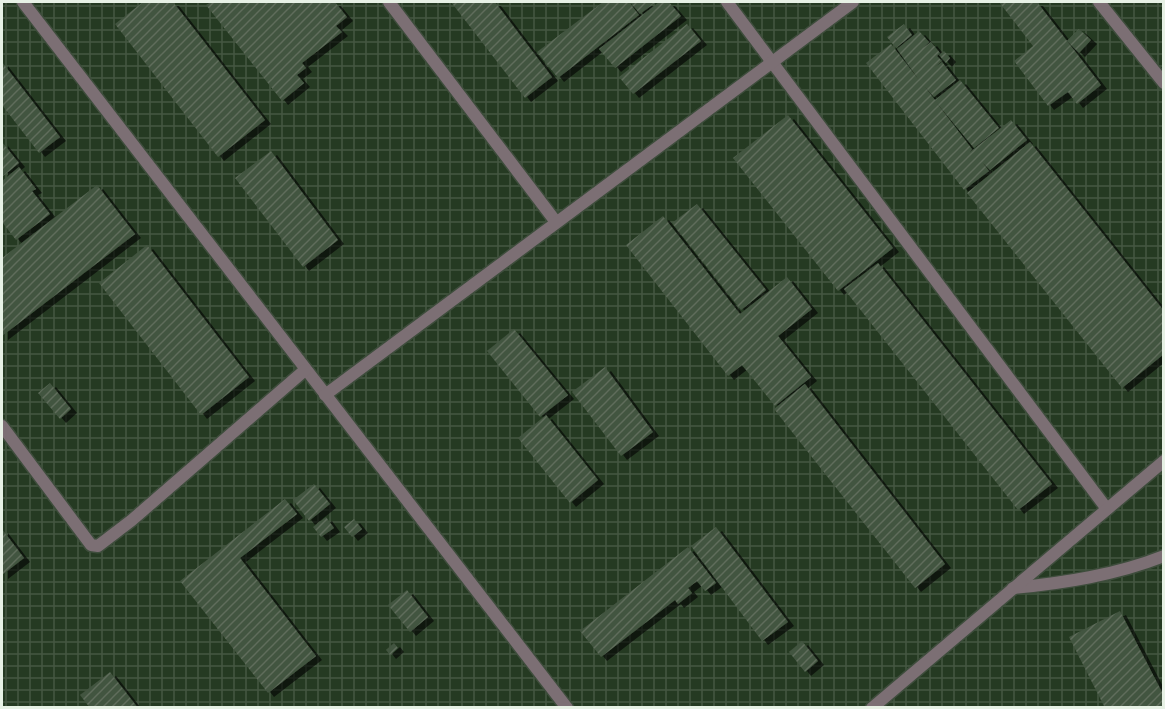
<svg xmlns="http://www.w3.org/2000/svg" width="1165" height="709" viewBox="0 0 1165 709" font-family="'Roboto Serif',serif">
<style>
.industrial{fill:url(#industrial-grid)}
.building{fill:url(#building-hatch);filter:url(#shadow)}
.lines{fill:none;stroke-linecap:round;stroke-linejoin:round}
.street-casing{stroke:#3e4d3c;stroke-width:15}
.street{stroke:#7c6f74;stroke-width:12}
</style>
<defs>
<pattern id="industrial-grid" width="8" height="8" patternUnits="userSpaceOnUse" patternTransform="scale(1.5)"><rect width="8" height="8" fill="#253a22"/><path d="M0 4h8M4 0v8" fill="none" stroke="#455742"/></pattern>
<pattern id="building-hatch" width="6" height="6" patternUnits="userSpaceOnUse" patternTransform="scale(1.5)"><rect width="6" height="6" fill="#435440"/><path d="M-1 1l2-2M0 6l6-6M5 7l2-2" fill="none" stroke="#5e6d5b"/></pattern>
<filter id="shadow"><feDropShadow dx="6" dy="4" stdDeviation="0" flood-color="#0009"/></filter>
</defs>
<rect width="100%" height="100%" fill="#223220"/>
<!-- industrial -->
<rect class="industrial" x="2" y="2" width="1161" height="705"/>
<!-- building -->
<g class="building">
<path d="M143 2H173L265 120 218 157 115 24Z"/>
<path d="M211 2H316L318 3 320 2H335L347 17 336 26 342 32 302 63 306 68 297 75 304 83 282 101 206 5Z"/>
<path d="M451 2H495L552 77 525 98Z"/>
<path d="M603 2H629L639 15 558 78 537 52Z"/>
<path d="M630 2H656L640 14Z"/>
<path d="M659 2H669L681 16 615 68 599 49Z"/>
<path d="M999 2H1037L1101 85 1077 104 1068 92 1048 106 1014 61 1033 46Z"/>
<path d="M687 24 701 41 633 94 619 77Z"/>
<path d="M904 24 912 35 896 48 887 37Z"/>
<path d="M1079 29 1091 40 1079 53 1067 41Z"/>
<path d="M919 31 929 42 923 48 931 42 940 53 937 56 942 61 935 67 942 62 956 80 934 97 925 87 935 100 960 80 999 128 974 148 936 102 972 149 970 152 1011 120 1027 140 990 170 983 163 989 171 964 190 866 63 891 44 919 80 897 49Z"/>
<path d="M944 51 950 58 946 63 939 55Z"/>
<path d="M2 62 60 137 39 153 2 105Z"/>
<path d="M788 115 893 248 838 291 733 158Z"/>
<path d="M2 142 19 163 2 177Z"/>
<path d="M1030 142 1164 311V354L1122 388 967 193Z"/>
<path d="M271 151 338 240 303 267 235 178Z"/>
<path d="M19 167 36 189 32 191 50 214 16 240 2 222V181Z"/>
<path d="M97 185 135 234 2 336V258Z"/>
<path d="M697 204 766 290 741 310 672 223Z"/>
<path d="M663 216 740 314 787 277 812 309 778 336 811 377 775 406 742 365 728 376 626 245Z"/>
<path d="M147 245 249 377 201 415 99 283Z"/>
<path d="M878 263 1052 484 1018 510 844 289Z"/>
<path d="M514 329 568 395 540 417 487 351Z"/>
<path d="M605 367 653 432 621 456 572 392Z"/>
<path d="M50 383 71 409 60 419 38 393Z"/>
<path d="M805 384 945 564 915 588 774 409Z"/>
<path d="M546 415 598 480 570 503 518 438Z"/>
<path d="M314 484 330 504 309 521 293 500Z"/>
<path d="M285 499 297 514 240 558 316 656 268 693 180 581Z"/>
<path d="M326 517 334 528 321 537 313 527Z"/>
<path d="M354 519 362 529 352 537 344 527Z"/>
<path d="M716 527 788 622 762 641 691 546Z"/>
<path d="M2 529 24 558 2 575Z"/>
<path d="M688 547 716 583 705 591 697 581 688 588 692 593 678 604 675 600 601 657 580 631Z"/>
<path d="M407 590 428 617 410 632 388 605Z"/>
<path d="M1120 611 1164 696V708H1105L1069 637Z"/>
<path d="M802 641 818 661 805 672 789 652Z"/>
<path d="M394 643 398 648 390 655 386 650Z"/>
<path d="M110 672 138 708H90L80 695Z"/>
</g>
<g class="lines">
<defs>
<g id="street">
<path d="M23 2 567 708"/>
<path d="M389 2 556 222"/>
<path d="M727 2 1107 509"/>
<path d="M1099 2 1164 83"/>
<path d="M325 395 853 2"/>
<path d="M2 426 91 545 98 546 132 520 305 370"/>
<path d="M1013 588C1064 583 1116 575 1164 556"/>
<path d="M872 708 1164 461"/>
</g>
</defs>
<!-- street casing -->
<use href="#street" class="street-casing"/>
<!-- street -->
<use href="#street" class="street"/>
</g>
<!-- border -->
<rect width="1165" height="709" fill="none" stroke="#e7f1e5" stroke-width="6"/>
</svg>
